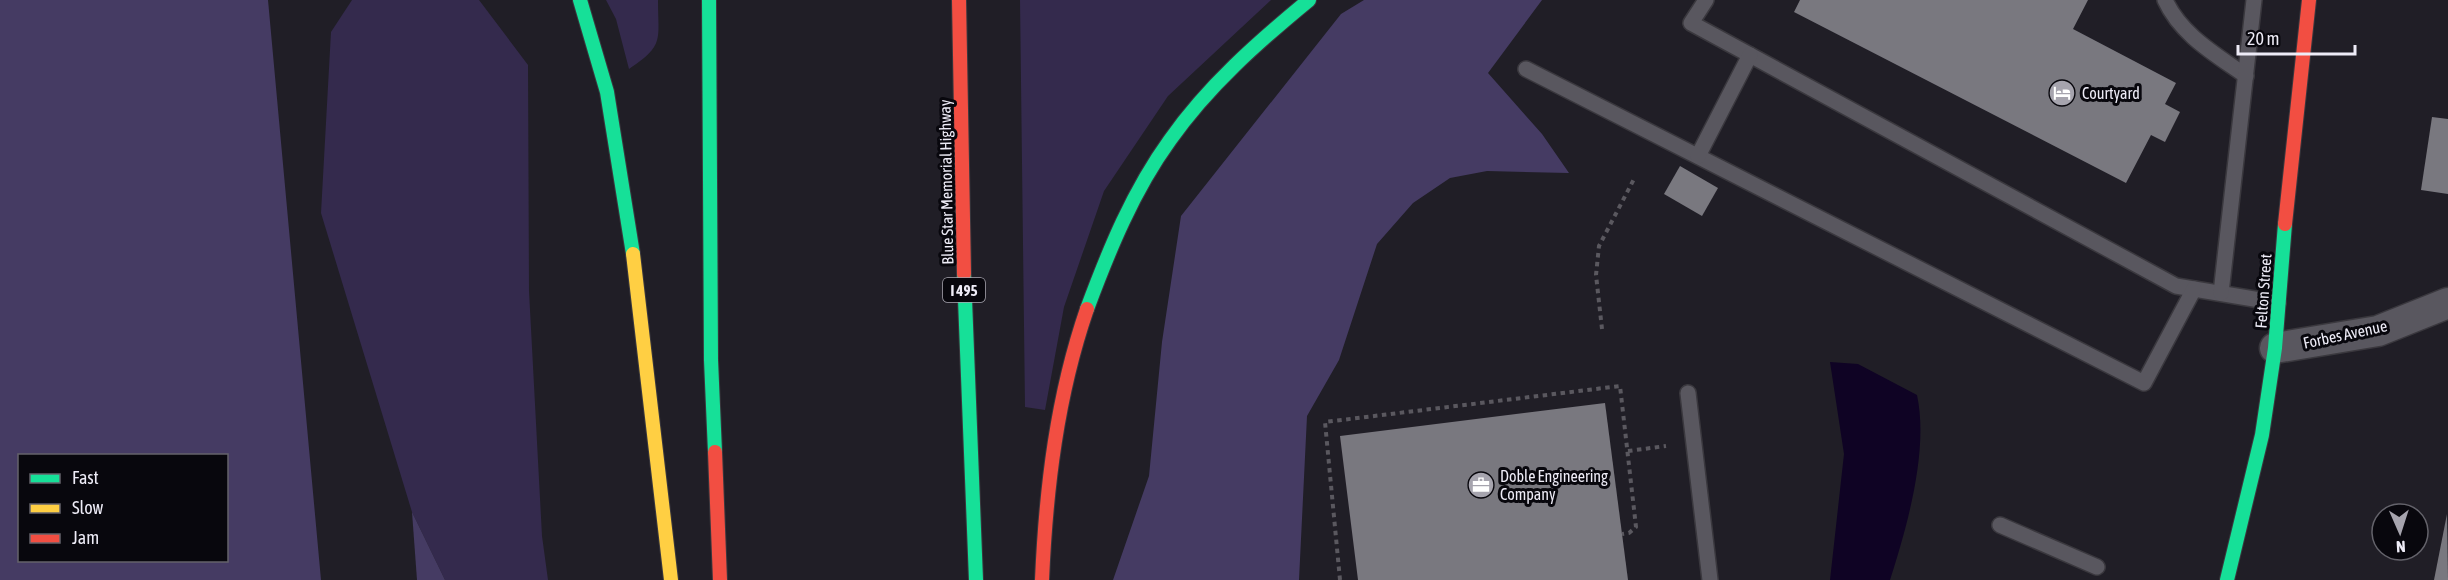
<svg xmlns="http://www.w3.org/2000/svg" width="2448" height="580" viewBox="0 0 2448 580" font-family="'Asap Condensed',sans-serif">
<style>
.green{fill:#342a4d}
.forest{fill:#453b63;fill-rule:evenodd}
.water{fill:#0f0324}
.building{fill:#79787f}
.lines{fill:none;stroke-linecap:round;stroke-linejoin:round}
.lane-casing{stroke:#3a383e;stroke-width:18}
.street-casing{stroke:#3a383e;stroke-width:33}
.fast-casing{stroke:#3a383e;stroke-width:16}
.slow-casing{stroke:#3a383e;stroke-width:16}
.jam-casing{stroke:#3a383e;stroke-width:16}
.path{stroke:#5a585f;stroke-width:4;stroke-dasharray:4.5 4.5;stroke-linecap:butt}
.lane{stroke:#59575f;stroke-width:15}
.street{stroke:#59575f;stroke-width:30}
.fast{stroke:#16e098;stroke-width:14}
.slow{stroke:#ffcf43;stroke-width:14}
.jam{stroke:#f24e42;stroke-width:14}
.labels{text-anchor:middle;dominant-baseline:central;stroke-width:6;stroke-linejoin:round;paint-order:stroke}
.shield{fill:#08070d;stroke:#a9a7b1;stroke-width:1.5}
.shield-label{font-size:15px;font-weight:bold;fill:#eeecf7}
.poi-label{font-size:16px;fill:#eeecf7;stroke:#08070d;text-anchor:start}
.street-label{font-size:16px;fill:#eeecf7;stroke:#08070d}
</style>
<rect width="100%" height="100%" fill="#201e26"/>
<!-- green -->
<g class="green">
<path d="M352 0H479L528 65 529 291 542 536 548 580H445L412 512 321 213 331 32Z"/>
<path d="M606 0H658C658 40 665 45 629 69L616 19Z"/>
<path d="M1020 0H1271L1168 96 1104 191 1064 307 1045 410 1025 407Z"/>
</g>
<!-- forest -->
<g class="forest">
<path d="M0 0H268L321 580H0ZM20 456H226V560H20Z"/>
<path d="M1364 0H1542L1488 73 1542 134 1569 173 1487 171 1450 178 1413 203 1377 244 1339 360 1307 416 1299 580H1113L1149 476 1162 342 1181 216 1341 14Z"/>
<path d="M412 512 445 580H417Z"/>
</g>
<!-- water -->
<path class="water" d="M1830 362 1858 364 1917 395C1929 450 1907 527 1890 580H1830L1844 454Z"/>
<!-- building -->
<g class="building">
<path d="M1800 0H2088L2073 29 2176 83 2165 104 2180 112 2165 142 2151 135 2126 183 1794 12Z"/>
<path d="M2432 117 2448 119V194L2421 190Z"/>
<path d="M1680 166 1718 188 1702 216 1664 194Z"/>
<path d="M1605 403 1628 580H1358L1340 436Z"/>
<path d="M2447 514 2448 580H2434Z"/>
</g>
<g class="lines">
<defs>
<g id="lane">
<path d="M1706 0 1691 23 2176 286 2278 303"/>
<path d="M2165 0C2181 35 2215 54 2246 76"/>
<path d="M1526 69 2144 383 2194 289"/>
<path d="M1698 156 1750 55"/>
<path d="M2221 293 2254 0"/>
<path d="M1688 393 1710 580"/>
<path d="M2000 525 2097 567"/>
</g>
<path id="street" d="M2275 348 2378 331 2448 303"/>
<g id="fast">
<path d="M580 0 607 92 633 254"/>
<path d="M709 0 711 360 715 452"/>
<path d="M964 274 976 580"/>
<path d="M1087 309C1109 250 1133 191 1170 140 1208 86 1258 42 1309 0"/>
<path d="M2227 580 2262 435 2275 348 2285 224"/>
</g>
<path id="slow" d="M633 254 671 580"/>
<g id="jam">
<path d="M959 0 964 274"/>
<path d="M2285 224 2309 0"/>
<path d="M715 452 720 580"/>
<path d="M1042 580C1046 488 1057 396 1087 309"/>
</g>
</defs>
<!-- lane casing -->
<use href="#lane" class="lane-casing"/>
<!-- street casing -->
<use href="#street" class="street-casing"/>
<!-- fast casing -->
<use href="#fast" class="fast-casing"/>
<!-- slow casing -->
<use href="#slow" class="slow-casing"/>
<!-- jam casing -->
<use href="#jam" class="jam-casing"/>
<!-- path -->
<g class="path">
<path d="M1602 329 1596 275 1599 246 1634 179"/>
<path d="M1628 451 1666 446"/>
<path d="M1340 580 1325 422 1620 386 1636 527 1629 533 1622 534"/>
</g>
<!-- lane -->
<use href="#lane" class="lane"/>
<!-- street -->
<use href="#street" class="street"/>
<!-- fast -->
<use href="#fast" class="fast"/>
<!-- slow -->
<use href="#slow" class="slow"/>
<!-- jam -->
<use href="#jam" class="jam"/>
</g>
<!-- icons -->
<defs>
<symbol id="hotel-disc" viewBox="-11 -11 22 22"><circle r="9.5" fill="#a6a4ae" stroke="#08070d"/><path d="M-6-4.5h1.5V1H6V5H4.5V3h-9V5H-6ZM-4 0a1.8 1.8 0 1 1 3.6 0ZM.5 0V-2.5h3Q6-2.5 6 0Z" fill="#fff"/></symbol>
<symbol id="office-disc" viewBox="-11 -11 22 22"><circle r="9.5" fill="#a6a4ae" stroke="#08070d"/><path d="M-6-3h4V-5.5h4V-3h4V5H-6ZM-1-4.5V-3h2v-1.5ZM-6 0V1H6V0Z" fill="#fff"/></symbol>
</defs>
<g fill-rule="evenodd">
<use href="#hotel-disc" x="2047" y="78" width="30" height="30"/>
<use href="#office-disc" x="1466" y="470" width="30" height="30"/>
</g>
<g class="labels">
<!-- shield labels -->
<rect class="shield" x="943" y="278" width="42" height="24" rx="4.5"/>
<g class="shield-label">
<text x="964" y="290">I 495</text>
</g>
<!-- poi labels -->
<g class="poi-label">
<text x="2082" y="93">Courtyard</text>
<text x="1500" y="476">Doble Engineering<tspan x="1500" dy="18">Company</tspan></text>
</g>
<!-- street labels -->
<g class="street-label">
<text transform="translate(946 182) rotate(-91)">Blue Star Memorial Highway</text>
<text transform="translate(2263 291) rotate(-86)">Felton Street</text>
<text transform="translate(2345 334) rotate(-12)">Forbes Avenue</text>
</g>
</g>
<!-- legend -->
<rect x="18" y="454" width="210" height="108" fill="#08070d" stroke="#64636b" stroke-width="1.5"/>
<rect x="30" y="474" width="30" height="9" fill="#16e098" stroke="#64636b" stroke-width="1.5"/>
<text x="72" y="484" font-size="18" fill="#eeecf7">Fast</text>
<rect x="30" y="504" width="30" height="9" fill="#ffcf43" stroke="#64636b" stroke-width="1.5"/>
<text x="72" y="514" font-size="18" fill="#eeecf7">Slow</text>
<rect x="30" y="534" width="30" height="9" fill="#f24e42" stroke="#64636b" stroke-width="1.5"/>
<text x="72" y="544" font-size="18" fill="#eeecf7">Jam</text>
<!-- north arrow -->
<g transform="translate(2400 532) rotate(177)"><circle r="28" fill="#08070d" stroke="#64636b" stroke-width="1.5"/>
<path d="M0-4.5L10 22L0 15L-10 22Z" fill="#a6a4ae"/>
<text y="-9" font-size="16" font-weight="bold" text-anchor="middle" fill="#eeecf7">N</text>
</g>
<!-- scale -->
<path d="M2238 45v9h117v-9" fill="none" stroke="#eeecf7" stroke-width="3"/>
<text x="2247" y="45" font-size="18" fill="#eeecf7" stroke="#08070d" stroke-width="4.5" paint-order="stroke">20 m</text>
</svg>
